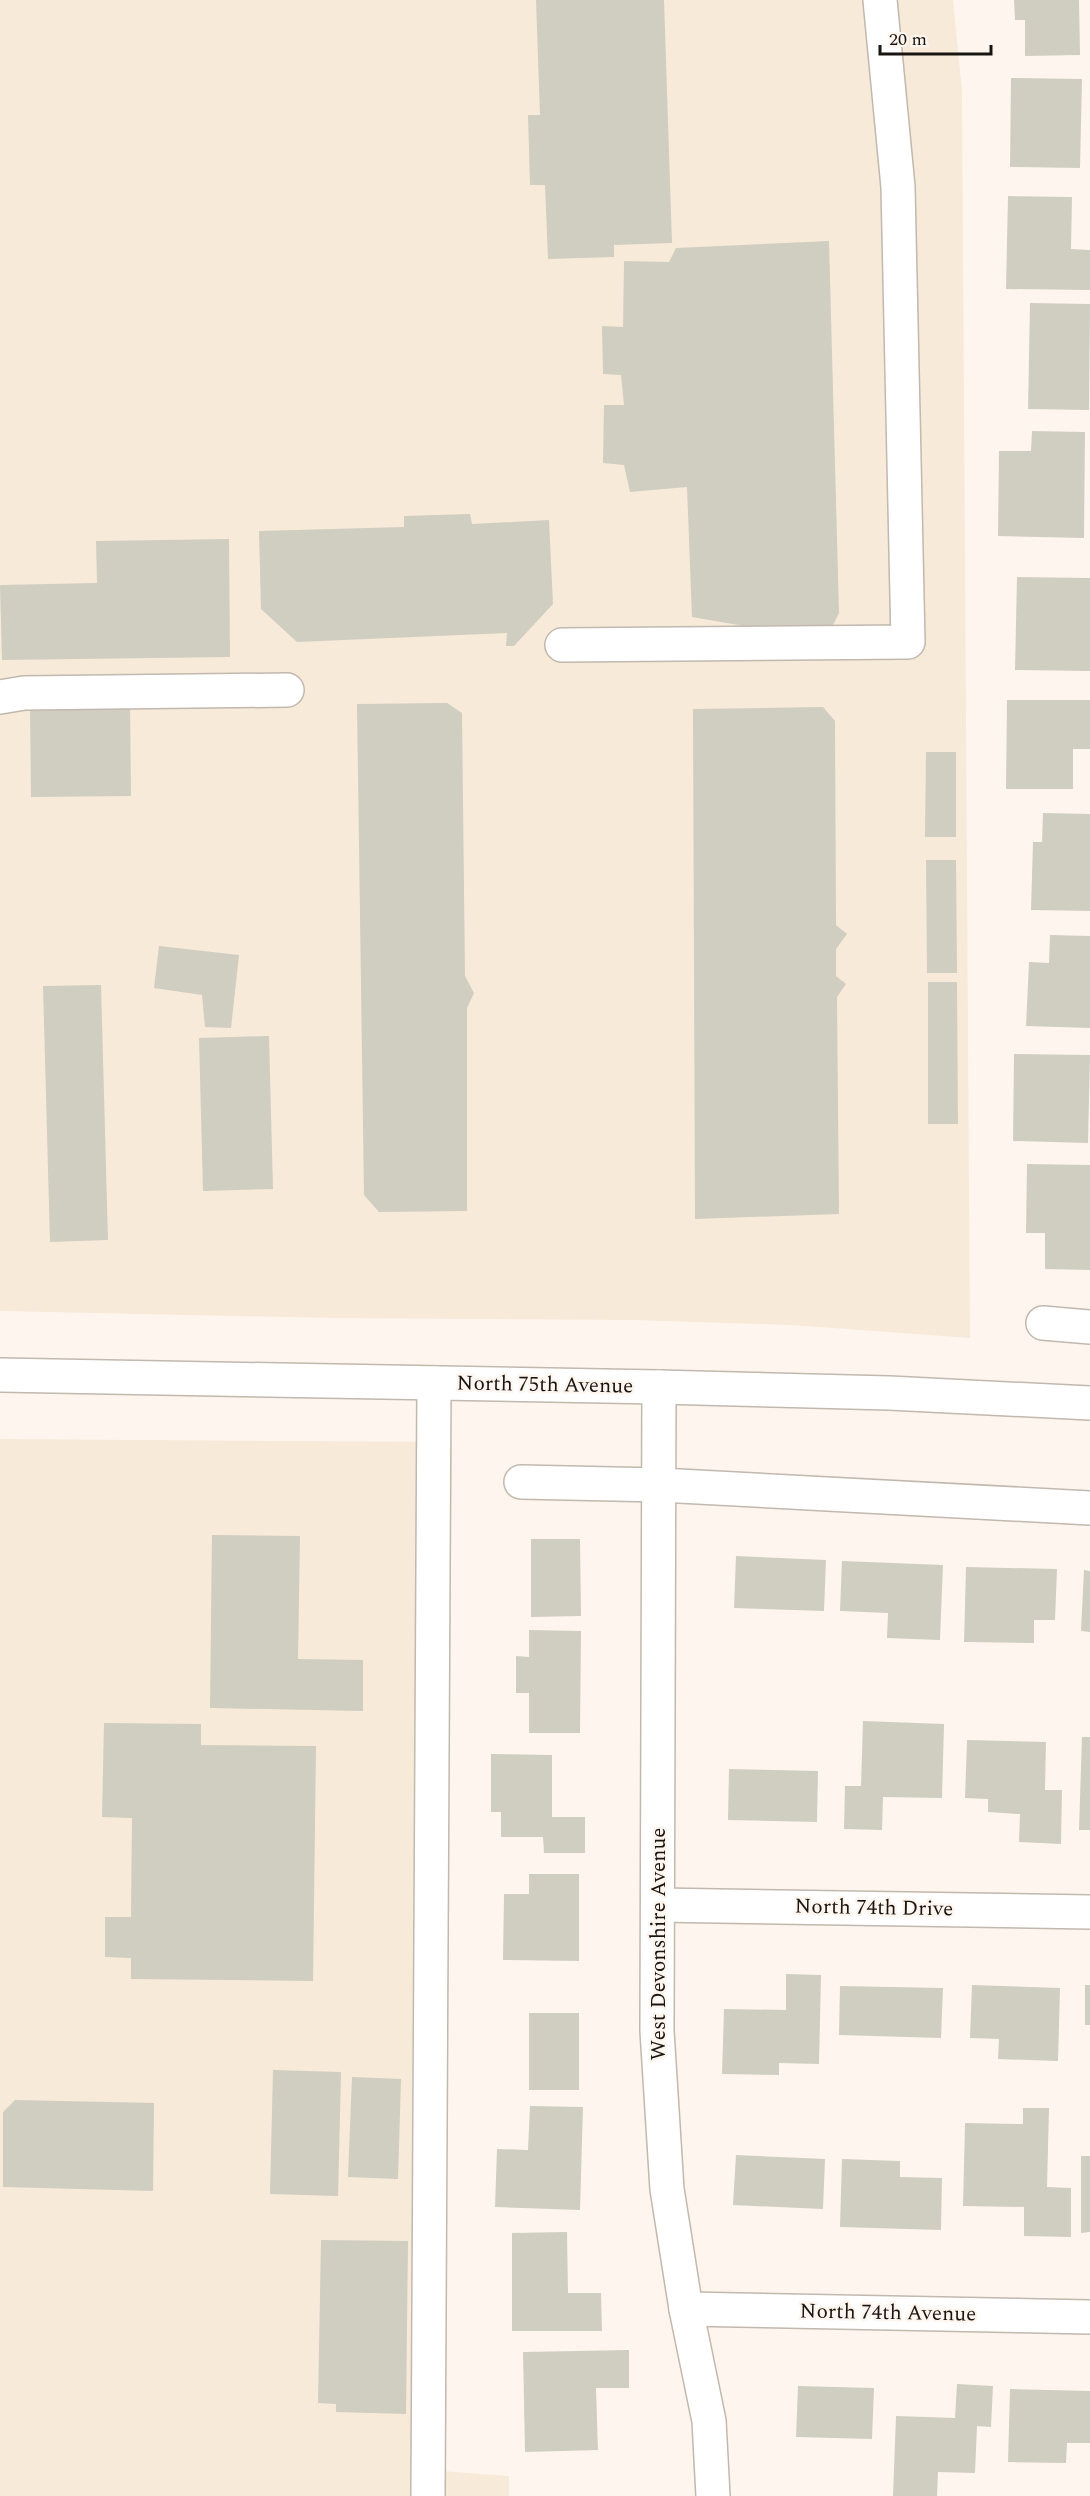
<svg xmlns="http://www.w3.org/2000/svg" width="1090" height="2496" viewBox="0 0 1090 2496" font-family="Spectral,serif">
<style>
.built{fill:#f8ead9}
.building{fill:#d0cdc1}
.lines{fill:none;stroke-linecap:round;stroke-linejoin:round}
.minor-casing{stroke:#c1b8ae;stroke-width:36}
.major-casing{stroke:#c1b8ae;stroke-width:36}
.minor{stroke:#fff;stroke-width:33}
.major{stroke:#fff;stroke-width:33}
.labels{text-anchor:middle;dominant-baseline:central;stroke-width:5;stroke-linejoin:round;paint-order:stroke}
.street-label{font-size:21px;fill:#181511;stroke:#fef6ee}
</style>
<rect width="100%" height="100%" fill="#fef6ee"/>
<!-- built -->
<g class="built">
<path d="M0 0H953L962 90 970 1338 791 1325 633 1320 331 1318 0 1311Z"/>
<path d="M0 1439 452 1442 442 2471 509 2476V2496H0Z"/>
</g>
<!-- building -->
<g class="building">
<path d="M536 0H664L672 243 614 245V257L548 259 545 185H530L528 115H540Z"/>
<path d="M1014 0H1079L1080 55 1025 56V20H1015Z"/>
<path d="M1011 78 1082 79 1080 168 1010 167Z"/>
<path d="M1008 196 1072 197 1071 249 1090 250V290L1006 289Z"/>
<path d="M829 241 839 613 833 625 756 628 692 617 687 487 630 492 624 465 603 463 604 405H624L621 375 603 374 602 326 623 327 624 261 669 262 676 248Z"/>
<path d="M1030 303 1090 304 1089 410 1028 409Z"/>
<path d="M1032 431 1085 432 1084 538 998 536 999 451H1031Z"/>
<path d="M470 514 472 524 549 520 553 604 514 646H506L507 633 297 642 261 609 259 531 404 527V516Z"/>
<path d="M229 539 230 657 2 660 0 585 97 583 96 541Z"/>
<path d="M1017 577 1090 578V671L1015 670Z"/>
<path d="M1007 700H1090V749H1073V789H1006Z"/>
<path d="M447 703 462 713 465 976 474 993 467 1008V1211L379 1212 364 1195 357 704Z"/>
<path d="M130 704 131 796 31 797 30 705Z"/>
<path d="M823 707 835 721 836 925 847 934 836 949V976L846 984 837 997 839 1214 695 1219 693 709Z"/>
<path d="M926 752H956V837H925Z"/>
<path d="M1043 813 1090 814V911L1031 910 1033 842H1042Z"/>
<path d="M926 860H956L957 973H927Z"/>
<path d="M1050 935 1090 936V1028L1026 1026 1029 962 1049 963Z"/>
<path d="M159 946 239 955 231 1028 205 1027 202 995 154 988Z"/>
<path d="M928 982H957L958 1124H928Z"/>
<path d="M101 985 108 1240 50 1242 43 986Z"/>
<path d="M269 1036 273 1189 203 1191 199 1038Z"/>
<path d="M1014 1054 1090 1055 1088 1143 1013 1141Z"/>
<path d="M1027 1164 1090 1165V1270L1045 1269V1233H1026Z"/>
<path d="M212 1535 300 1536 298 1659 363 1660V1711L210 1708Z"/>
<path d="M531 1539H580L581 1616 531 1617Z"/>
<path d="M736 1556 826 1560 824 1611 734 1608Z"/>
<path d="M842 1561 943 1565 940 1640 887 1638 888 1613 840 1611Z"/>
<path d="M966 1567 1057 1569 1055 1620H1034V1643L964 1642Z"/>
<path d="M1084 1570 1090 1571V1632L1081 1631Z"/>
<path d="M529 1630 581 1631 580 1733H529V1693H516V1656L529 1657Z"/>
<path d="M863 1721 944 1724 942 1798 883 1797 882 1830 844 1829 845 1786H861Z"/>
<path d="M104 1723 201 1724V1745L316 1746 313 1981 131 1979V1958L105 1957V1917H131L132 1818 102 1817Z"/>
<path d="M1082 1737H1090V1830H1079Z"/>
<path d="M967 1740 1046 1742 1045 1790H1062L1061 1844 1019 1842 1020 1814 988 1812V1799L965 1798Z"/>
<path d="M491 1754 552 1755V1817H585V1853H544L543 1837H501V1812H491Z"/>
<path d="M729 1769 818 1771 817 1822 728 1820Z"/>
<path d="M529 1874H579V1961L503 1960 504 1894H529Z"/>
<path d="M786 1974 821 1975 819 2064 779 2063V2075L722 2074 724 2009 786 2010Z"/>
<path d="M972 1985 1060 1988 1058 2061 998 2059 999 2039 970 2038Z"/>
<rect x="1085" y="1985" width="5" height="40"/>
<path d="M840 1986 943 1988 941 2038 839 2035Z"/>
<rect x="529" y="2013" width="50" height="77"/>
<path d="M273 2070 341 2072 338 2196 270 2194Z"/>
<path d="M352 2077 401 2079 398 2179 348 2177Z"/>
<path d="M15 2100 154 2103 153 2191 3 2187V2112Z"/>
<path d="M530 2106 583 2107 580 2210 495 2207 497 2149 528 2150Z"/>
<path d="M1023 2108H1049L1047 2187 1071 2188V2237L1024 2236V2207L963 2206 965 2123 1023 2124Z"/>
<path d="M736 2155 825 2159 823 2209 733 2205Z"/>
<path d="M1081 2156H1090V2232L1081 2233Z"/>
<path d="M842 2159 900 2161V2177L942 2178 941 2230 840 2227Z"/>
<path d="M567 2232 568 2293H601L602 2331H512V2233Z"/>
<path d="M321 2240 408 2241 406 2414 336 2412V2404L318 2403Z"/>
<path d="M629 2350V2388H596L598 2450 525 2452 523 2352Z"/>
<path d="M957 2384 993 2386 991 2427 977 2426 975 2473 938 2472 937 2496H893L896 2416 955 2418Z"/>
<path d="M798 2386 874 2388 872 2439 796 2437Z"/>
<path d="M1010 2389 1090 2391V2443H1067L1066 2463 1008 2462Z"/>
</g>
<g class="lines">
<defs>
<g id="minor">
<path d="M562 645 908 642 898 187 880 0"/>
<path d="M0 697 24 693 287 690"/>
<path d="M1043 1323 1090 1327"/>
<path d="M659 1387 657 2031 667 2189 686 2309 709 2421 713 2496"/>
<path d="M521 1482 660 1485 1090 1508"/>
<path d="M658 1905 1090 1912"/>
<path d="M686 2309 1090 2317"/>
<path d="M428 2496 434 1383"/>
</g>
<path id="major" d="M0 1375 659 1387 889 1393 1090 1403"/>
</defs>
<!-- minor casing -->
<use href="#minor" class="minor-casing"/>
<!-- major casing -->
<use href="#major" class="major-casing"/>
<!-- minor -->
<use href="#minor" class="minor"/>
<!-- major -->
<use href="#major" class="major"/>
</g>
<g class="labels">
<!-- street labels -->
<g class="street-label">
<text transform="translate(545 1385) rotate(1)">North 75th Avenue</text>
<text transform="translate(874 1908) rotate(1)">North 74th Drive</text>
<text transform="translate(659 1944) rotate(-90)">West Devonshire Avenue</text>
<text transform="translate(888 2313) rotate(1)">North 74th Avenue</text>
</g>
</g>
<!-- scale -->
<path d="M880 45v9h111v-9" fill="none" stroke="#181511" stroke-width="3"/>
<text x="889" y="45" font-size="18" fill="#181511" stroke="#fef6ee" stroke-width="4.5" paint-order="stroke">20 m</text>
</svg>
